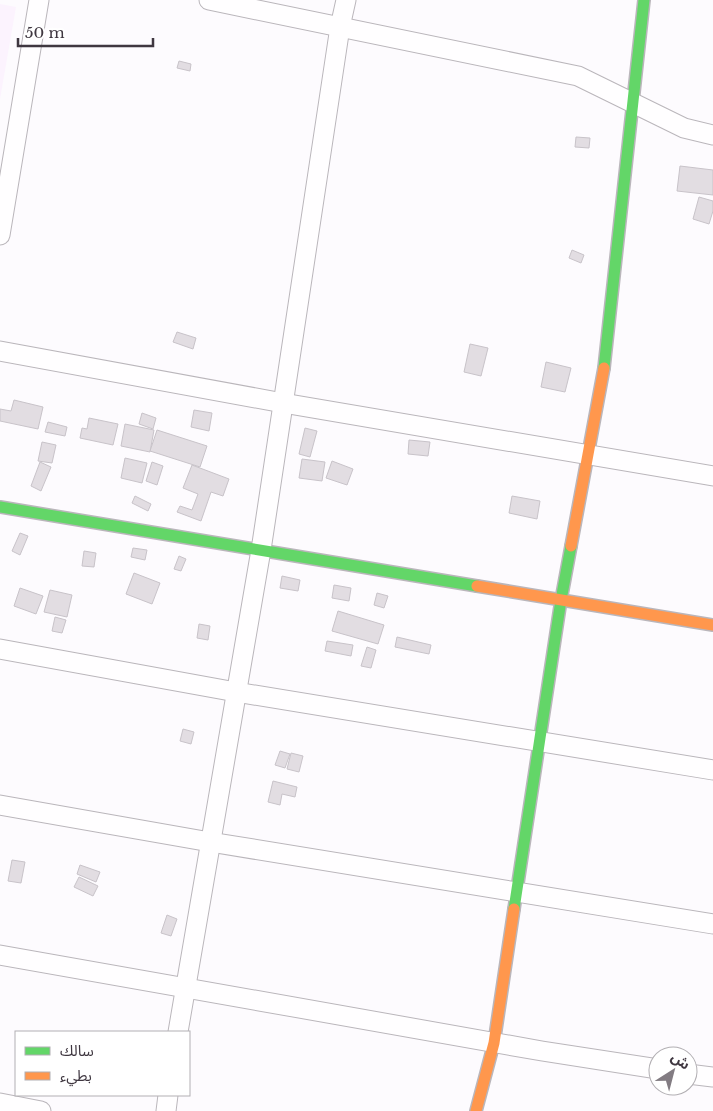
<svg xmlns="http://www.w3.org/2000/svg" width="713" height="1111" viewBox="0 0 713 1111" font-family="'Libre Baskerville','Noto Sans Arabic',serif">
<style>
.built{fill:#fcf3fe}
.building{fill:#e2dde2;stroke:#c8c3c9}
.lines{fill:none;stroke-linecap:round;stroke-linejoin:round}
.street-casing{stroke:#bab6bb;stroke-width:21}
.fast-casing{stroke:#bab6bb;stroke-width:14}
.slow-casing{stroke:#bab6bb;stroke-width:14}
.street{stroke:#fffeff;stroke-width:19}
.fast{stroke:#63d668;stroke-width:11}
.slow{stroke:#ff974d;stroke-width:11}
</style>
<rect width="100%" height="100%" fill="#fdfbfe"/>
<!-- built -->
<path class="built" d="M0 4 16 7 0 99Z"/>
<!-- building -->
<g class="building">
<path d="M179 61 191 64 190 71 177 68Z"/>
<path d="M576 137 590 138 589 148 575 147Z"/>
<path d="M680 166 713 170V195L677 191Z"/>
<path d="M699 197 713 201V211L709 224 693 219Z"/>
<path d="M572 250 584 255 581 263 569 258Z"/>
<path d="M177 332 196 338 193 349 173 342Z"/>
<path d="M470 344 488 348 481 376 464 372Z"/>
<path d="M546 362 571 368 565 392 541 387Z"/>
<path d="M14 400 43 407 38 429 0 421V409L11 411Z"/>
<path d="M194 410 212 413 209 431 191 427Z"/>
<path d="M142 413 156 418 153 429 139 424Z"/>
<path d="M89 418 118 424 113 445 80 438 82 428 87 429Z"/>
<path d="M48 422 67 427 65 436 45 432Z"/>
<path d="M125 424 154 430 150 452 121 446Z"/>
<path d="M305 428 317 431 310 457 299 454Z"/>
<path d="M157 430 207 446 200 467 150 451Z"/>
<path d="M409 440 430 442 428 456 408 454Z"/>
<path d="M42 442 56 445 52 463 38 461Z"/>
<path d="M125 458 147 463 142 483 121 478Z"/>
<path d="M302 459 325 462 322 481 299 478Z"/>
<path d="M332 461 353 469 347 485 326 478Z"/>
<path d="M40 462 51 467 41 491 31 486Z"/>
<path d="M152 462 163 466 157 485 146 481Z"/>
<path d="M192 465 229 479 223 496 211 492 201 521 177 512 180 506 192 510 198 494 183 488Z"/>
<path d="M135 496 151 504 148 511 132 503Z"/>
<path d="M512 496 540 501 537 519 509 513Z"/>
<path d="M20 533 28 536 20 555 12 551Z"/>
<path d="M133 548 147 550 145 560 131 557Z"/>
<path d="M84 551 96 553 94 567 82 566Z"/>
<path d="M179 556 186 559 181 571 174 569Z"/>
<path d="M134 573 160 583 152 604 126 594Z"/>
<path d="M282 576 300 580 298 591 280 588Z"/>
<path d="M334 585 351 588 349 601 332 598Z"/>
<path d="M20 588 43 596 36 614 14 606Z"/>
<path d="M50 590 72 595 67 617 44 612Z"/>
<path d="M377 593 388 596 384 608 374 605Z"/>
<path d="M338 611 384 625 378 644 332 631Z"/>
<path d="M55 617 66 620 62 633 52 631Z"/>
<path d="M199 624 210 626 208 640 197 638Z"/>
<path d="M397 637 431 645 429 654 395 647Z"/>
<path d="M327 641 353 645 351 656 325 651Z"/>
<path d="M367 647 376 650 371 668 361 666Z"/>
<path d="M183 729 194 732 191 744 180 741Z"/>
<path d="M280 751 290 754 285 768 275 765Z"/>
<path d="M291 753 303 756 299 772 287 769Z"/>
<path d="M273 781 297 787 295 797 282 794 280 805 268 802Z"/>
<path d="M12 860 25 862 21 883 8 881Z"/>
<path d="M80 865 100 872 96 882 77 874Z"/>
<path d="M79 877 98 886 93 896 74 887Z"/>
<path d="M167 915 177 919 171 936 161 933Z"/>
</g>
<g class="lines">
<defs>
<g id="street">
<path d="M209 0 578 76 684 128 713 135"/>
<path d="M0 235 39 0"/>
<path d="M0 351 283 403 713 476"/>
<path d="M0 649 236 692 713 770"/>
<path d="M0 805 210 842 713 924"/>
<path d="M0 955 542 1051 658 1069"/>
<path d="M178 1032 261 550 340 27 346 0"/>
<path d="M688 1074 713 1077"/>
<path d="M0 1103 41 1111"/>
<path d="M166 1111 168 1095"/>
</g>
<g id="fast">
<path d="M604 368 644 0"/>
<path d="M0 507 477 586"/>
<path d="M514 909 561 600 571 546"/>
</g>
<g id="slow">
<path d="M571 546 604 368"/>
<path d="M477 586 713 625"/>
<path d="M476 1111 494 1043 514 909"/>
</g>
</defs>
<!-- street casing -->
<use href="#street" class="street-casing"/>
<!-- fast casing -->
<use href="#fast" class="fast-casing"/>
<!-- slow casing -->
<use href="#slow" class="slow-casing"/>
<!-- street -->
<use href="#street" class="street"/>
<!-- fast -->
<use href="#fast" class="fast"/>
<!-- slow -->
<use href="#slow" class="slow"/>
</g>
<!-- legend -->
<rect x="15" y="1031" width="175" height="65" fill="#ffffff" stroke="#b2afb3"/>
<rect x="25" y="1047" width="25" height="8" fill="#63d668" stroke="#b2afb3"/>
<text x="60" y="1056" font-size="15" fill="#3f3740">سالك</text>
<rect x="25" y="1072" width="25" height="8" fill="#ff974d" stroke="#b2afb3"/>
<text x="60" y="1081" font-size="15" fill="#3f3740">بطيء</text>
<!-- north arrow -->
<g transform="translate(673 1071) rotate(36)"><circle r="24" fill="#ffffff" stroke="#b2afb3"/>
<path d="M0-4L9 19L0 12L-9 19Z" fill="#827c82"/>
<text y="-8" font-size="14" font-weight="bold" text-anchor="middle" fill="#3f3740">ش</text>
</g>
<!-- scale -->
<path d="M18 38v8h135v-8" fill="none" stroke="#3f3740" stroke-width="2.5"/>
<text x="25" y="38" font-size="15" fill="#3f3740" stroke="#ffffff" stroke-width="4" paint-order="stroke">50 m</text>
</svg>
